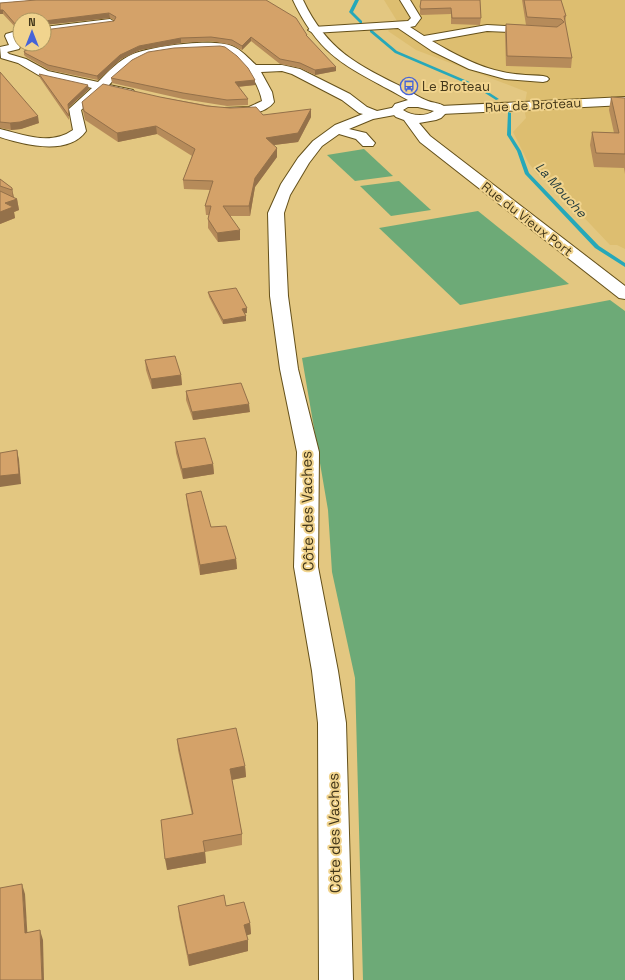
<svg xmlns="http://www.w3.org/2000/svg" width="625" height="980" viewBox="0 0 625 980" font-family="'Space Grotesk',sans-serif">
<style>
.built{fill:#ddbe70}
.green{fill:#6daa77}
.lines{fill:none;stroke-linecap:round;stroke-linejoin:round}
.stream{fill:#26a8b9;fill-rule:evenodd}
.minor-casing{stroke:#64501a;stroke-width:2}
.major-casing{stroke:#64501a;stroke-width:2}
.minor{fill:#fff;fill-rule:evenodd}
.major{fill:#fff;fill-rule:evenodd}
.wall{fill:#b68b5a}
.shaded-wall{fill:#94714a}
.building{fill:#d4a269;stroke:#94714a}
.labels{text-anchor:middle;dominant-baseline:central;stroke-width:4;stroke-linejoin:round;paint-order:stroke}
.far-poi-label{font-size:13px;fill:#423619;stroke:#f1d48e;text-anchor:start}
.far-street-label{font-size:13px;fill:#423619;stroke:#f1d48e}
.far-water-label{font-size:13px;font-style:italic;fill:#1d373b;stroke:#f1d48e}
.street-label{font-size:15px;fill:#423619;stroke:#f1d48e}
</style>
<rect width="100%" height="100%" fill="#e3c781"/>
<!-- built -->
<path class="built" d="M384 0H625V249L617 245H610L558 190 537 174 528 162 513 132 526 118 524 108 527 92 416 50 388 31 397 21Z"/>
<!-- green -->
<g class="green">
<path d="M364 149 393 176 355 181 327 155Z"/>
<path d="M399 181 431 210 391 216 360 186Z"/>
<path d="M478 211 569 284 460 305 379 228Z"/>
<path d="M610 300 625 311V980H363L355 678 332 572 328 510 302 358Z"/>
</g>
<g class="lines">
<!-- stream -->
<g class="stream">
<path d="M355 0H359L353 12 362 21V23H360L349 12Z"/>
<path d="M370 30H372L397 51 479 86 499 99 496 100 477 88 395 53 370 32Z"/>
<path d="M508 112 511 113V135L521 151 529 173 599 246 625 263V267L595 248 525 174 517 151 507 135Z"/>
</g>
<defs>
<g id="minor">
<path d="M0 0H41L36 3 0 6Z"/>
<path d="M400 0H410L421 18 415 26 410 27 424 36 487 25 539 28 540 30 539 32 535 33 487 31 432 41C454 54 478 67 503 72 516 75 530 75 543 76L547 77 549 79 547 81 543 82 505 79 469 69 432 51 398 28 313 33 308 30 313 27 408 21 411 18Z"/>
<path d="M110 19 115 22 114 24 44 33V27Z"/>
<path d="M20 30V36L16 38 20 47 19 49 7 52 9 54 26 59 48 71 98 82C108 72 119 60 133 54 152 46 214 38 232 46 242 50 249 59 256 65H282L300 69 350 94 367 107 377 111 396 107 400 108 402 111 400 114 373 119 349 129 366 133 375 143 373 146H363L356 139 339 134 322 146 309 163 290 195 284 213 288 296 298 369 319 452 318 567 338 671 346 723 353 980H319L318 723 312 671 294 567 297 452 280 369 270 296 268 213 281 184 298 158 313 141 335 125 363 114 359 113 342 100 292 74 282 71 261 72 272 92 274 102C265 115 238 117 224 114L222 111 224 108 249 107 262 101C259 84 242 56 224 51 210 46 153 53 139 59 127 65 118 75 109 85L133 90 135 93 133 96 129 97 103 91 81 110 86 131C69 156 24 145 0 137V129C25 135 50 146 73 130L69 109 92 88 40 76 18 63 1 58 0 47 9 45 5 36 6 34Z"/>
<path d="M625 97V105L441 114 437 113 435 110 437 107 441 106Z"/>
</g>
<path id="major" d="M293 0H303C327 51 358 65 406 89 413 93 420 98 428 101 435 104 445 102 447 112L441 118 436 120 419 123 430 136 625 286V299L619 298 420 142 404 120 396 117 390 111 395 104 408 100C354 69 322 62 293 0ZM408 107H418L434 111C425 117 412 116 403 110Z"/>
</defs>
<!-- minor casing -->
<use href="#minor" class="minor-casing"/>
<!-- major casing -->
<use href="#major" class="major-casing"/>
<!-- minor -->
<use href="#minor" class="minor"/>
<!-- major -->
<use href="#major" class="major"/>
</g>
<!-- wall -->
<g class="wall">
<path d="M36 0 307 36 336 71 315 75 300 68 280 64 251 41 242 50 232 45 211 41 181 43 140 50 121 59 98 80 49 70 26 57 24 55V51L33 49 29 44H44L114 21V20L110 18 44 25V20H20V29H17L3 14 0 3Z"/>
<path d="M480 0 481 18 480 25 451 24V14L421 15 420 14V7Z"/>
<path d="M522 0H561L566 16 565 23 572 58 571 68 506 66 505 33 506 24 526 25Z"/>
<path d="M0 72 39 123 21 129 11 130 0 128Z"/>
<path d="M39 74 89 89 68 108 69 120 40 78Z"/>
<path d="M111 78 255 80V85L238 87 248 99V105L227 106 183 99 112 83Z"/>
<path d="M160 97 263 115 311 117 298 142 274 145 277 157 255 187 250 216H230L240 240 218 242 208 228V219L209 215H206L205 206 210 190 184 189 183 180 192 156 157 134 118 142 85 120 83 111 82 102Z"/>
<path d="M611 97 625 98V174L624 168 594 167 590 145 592 132 614 133 609 110Z"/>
<path d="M0 179 12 188 14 198 17 199 19 210 14 212 15 218 0 224Z"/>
<path d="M208 292 247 308V313H244L246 316V321L223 324 209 297Z"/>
<path d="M145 360 181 375 182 385 152 389 146 370Z"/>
<path d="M186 391 250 412 193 420 186 400Z"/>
<path d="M175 442 213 464 214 474 183 479 176 453Z"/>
<path d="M186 494 211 527 236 559 237 569 200 575 187 504Z"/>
<path d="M177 739 245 766 246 777 232 780 242 834V845L205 852 206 863 167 870 192 815 178 750Z"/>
<path d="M178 906H226L250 923 251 934 246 935 248 951 189 966 179 917Z"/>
</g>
<!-- shaded-wall -->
<g class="shaded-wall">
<rect x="0" y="10" width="3" height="4"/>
<path d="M109 13 110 18 44 25V21Z"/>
<path d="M16 25H20V29H17Z"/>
<path d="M251 37V41L242 50V46Z"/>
<path d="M181 38V43L140 50 121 59 98 80 97 76 120 55 139 46Z"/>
<path d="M336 67V71L315 75V70Z"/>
<path d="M255 80V85L235 87V82Z"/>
<path d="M88 85 89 89 68 108 69 120 68 104Z"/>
<path d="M311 109V117L298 142 266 146V138Z"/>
<path d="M38 116 39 123 21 129 11 130 10 123Z"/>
<path d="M156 126 157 134 118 142 117 133Z"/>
<path d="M277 148V157L255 187 250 216 249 206 255 178Z"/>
<path d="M12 188 14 199H17L19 210 14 212 15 218 0 224V212L5 203 13 200 12 190Z"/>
<path d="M240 230V240L218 242 217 233Z"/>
<path d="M247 308V313L242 314V309Z"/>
<path d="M246 316V321L223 324V320Z"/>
<path d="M181 375 182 385 152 389 151 379Z"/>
<path d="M249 404 250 412 193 420 192 412Z"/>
<path d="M17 450 19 460 21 484 0 487V476Z"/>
<path d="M213 464 214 474 183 479 182 469Z"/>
<path d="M236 559 237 569 200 575V565Z"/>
<path d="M245 766 246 777 231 780 230 769Z"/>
<path d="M205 852 206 863 167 870 165 859Z"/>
<path d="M22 884 25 894 28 943 25 933Z"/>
<path d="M250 923 251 934 245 936 244 925Z"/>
<path d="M40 930 43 940 44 980H42Z"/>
<path d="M248 940V951L189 966 188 955Z"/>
</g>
<!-- building -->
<g class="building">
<path d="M36 0H266L296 18 307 35H306L336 67 315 70 300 63 280 59 251 37 242 46 232 40 211 37 181 38 139 46 120 55 97 76 48 65 25 53 24 51 36 48 32 44H44V30L114 21 116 17 109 13 44 21V20H20V25H16L3 10H0V3Z"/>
<path d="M421 0H480L481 18H452L451 8 421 9 420 7Z"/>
<path d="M524 0H561L566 16H564L572 58 507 56 506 24 557 27 564 22 561 19 527 17Z"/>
<path d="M220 46 225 47 237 56 248 68 255 80 235 82 248 99 227 100 183 93 111 78 132 60 148 52 174 48Z"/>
<path d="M0 72 38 116 20 122 10 123 0 122Z"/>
<path d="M39 74 88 85 68 104 69 116Z"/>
<path d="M103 84 160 97 207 106 230 108 256 107 263 115 311 109 298 133 266 138 277 148 255 178 249 206H223L240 230 217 233 208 219 211 206H205L213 181 183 180 195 149 156 126 117 133 84 111 82 102Z"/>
<path d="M611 97 625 98V154L596 153 592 132 619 133Z"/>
<path d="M0 179 12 188V190L0 186Z"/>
<path d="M0 191 17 199 5 203 13 207 0 212Z"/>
<path d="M236 288 247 308 242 309 246 316 223 320 208 292Z"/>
<path d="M175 356 181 375 151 379 145 360Z"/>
<path d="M241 383 249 404 192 412 186 391Z"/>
<path d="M205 438 213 464 182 469 175 442Z"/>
<path d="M17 450 19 474 0 476V453Z"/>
<path d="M201 491 211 527 226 526 236 559 200 565 186 494Z"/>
<path d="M236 728 245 766 230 769 242 834 203 841 205 852 165 859 161 820 193 814 177 739Z"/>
<path d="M22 884 25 933 40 930 42 980H0V888Z"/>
<path d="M224 895 226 906 244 902 250 923 244 925 248 940 188 955 178 906Z"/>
</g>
<!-- icons -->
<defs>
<symbol id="bus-ring" viewBox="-11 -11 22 22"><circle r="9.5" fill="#f1d48e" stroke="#4664d7" stroke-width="1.5"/><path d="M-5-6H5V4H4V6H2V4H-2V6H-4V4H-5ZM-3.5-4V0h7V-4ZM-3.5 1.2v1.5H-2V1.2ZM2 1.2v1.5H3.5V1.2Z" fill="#4664d7"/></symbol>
</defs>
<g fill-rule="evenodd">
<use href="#bus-ring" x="399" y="76" width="20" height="20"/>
</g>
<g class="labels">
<!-- far-poi labels -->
<g class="far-poi-label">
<text x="422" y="86">Le Broteau</text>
</g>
<!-- far-street labels -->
<g class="far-street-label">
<text transform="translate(533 105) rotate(-3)">Rue de Broteau</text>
<text transform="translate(527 219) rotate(38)">Rue du Vieux Port</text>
</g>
<!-- far-water labels -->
<g class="far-water-label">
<text transform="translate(561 190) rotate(48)">La Mouche</text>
</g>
<!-- street labels -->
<g class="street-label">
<text transform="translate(307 511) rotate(-91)">Côte des Vaches</text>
<text transform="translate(334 833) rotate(-91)">Côte des Vaches</text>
</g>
</g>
<!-- north arrow -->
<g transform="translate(32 32)"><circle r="19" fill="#f1d48e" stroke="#ab955f"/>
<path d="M0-3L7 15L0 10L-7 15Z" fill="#4664d7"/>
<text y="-6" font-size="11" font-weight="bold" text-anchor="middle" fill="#423619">N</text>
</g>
</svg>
